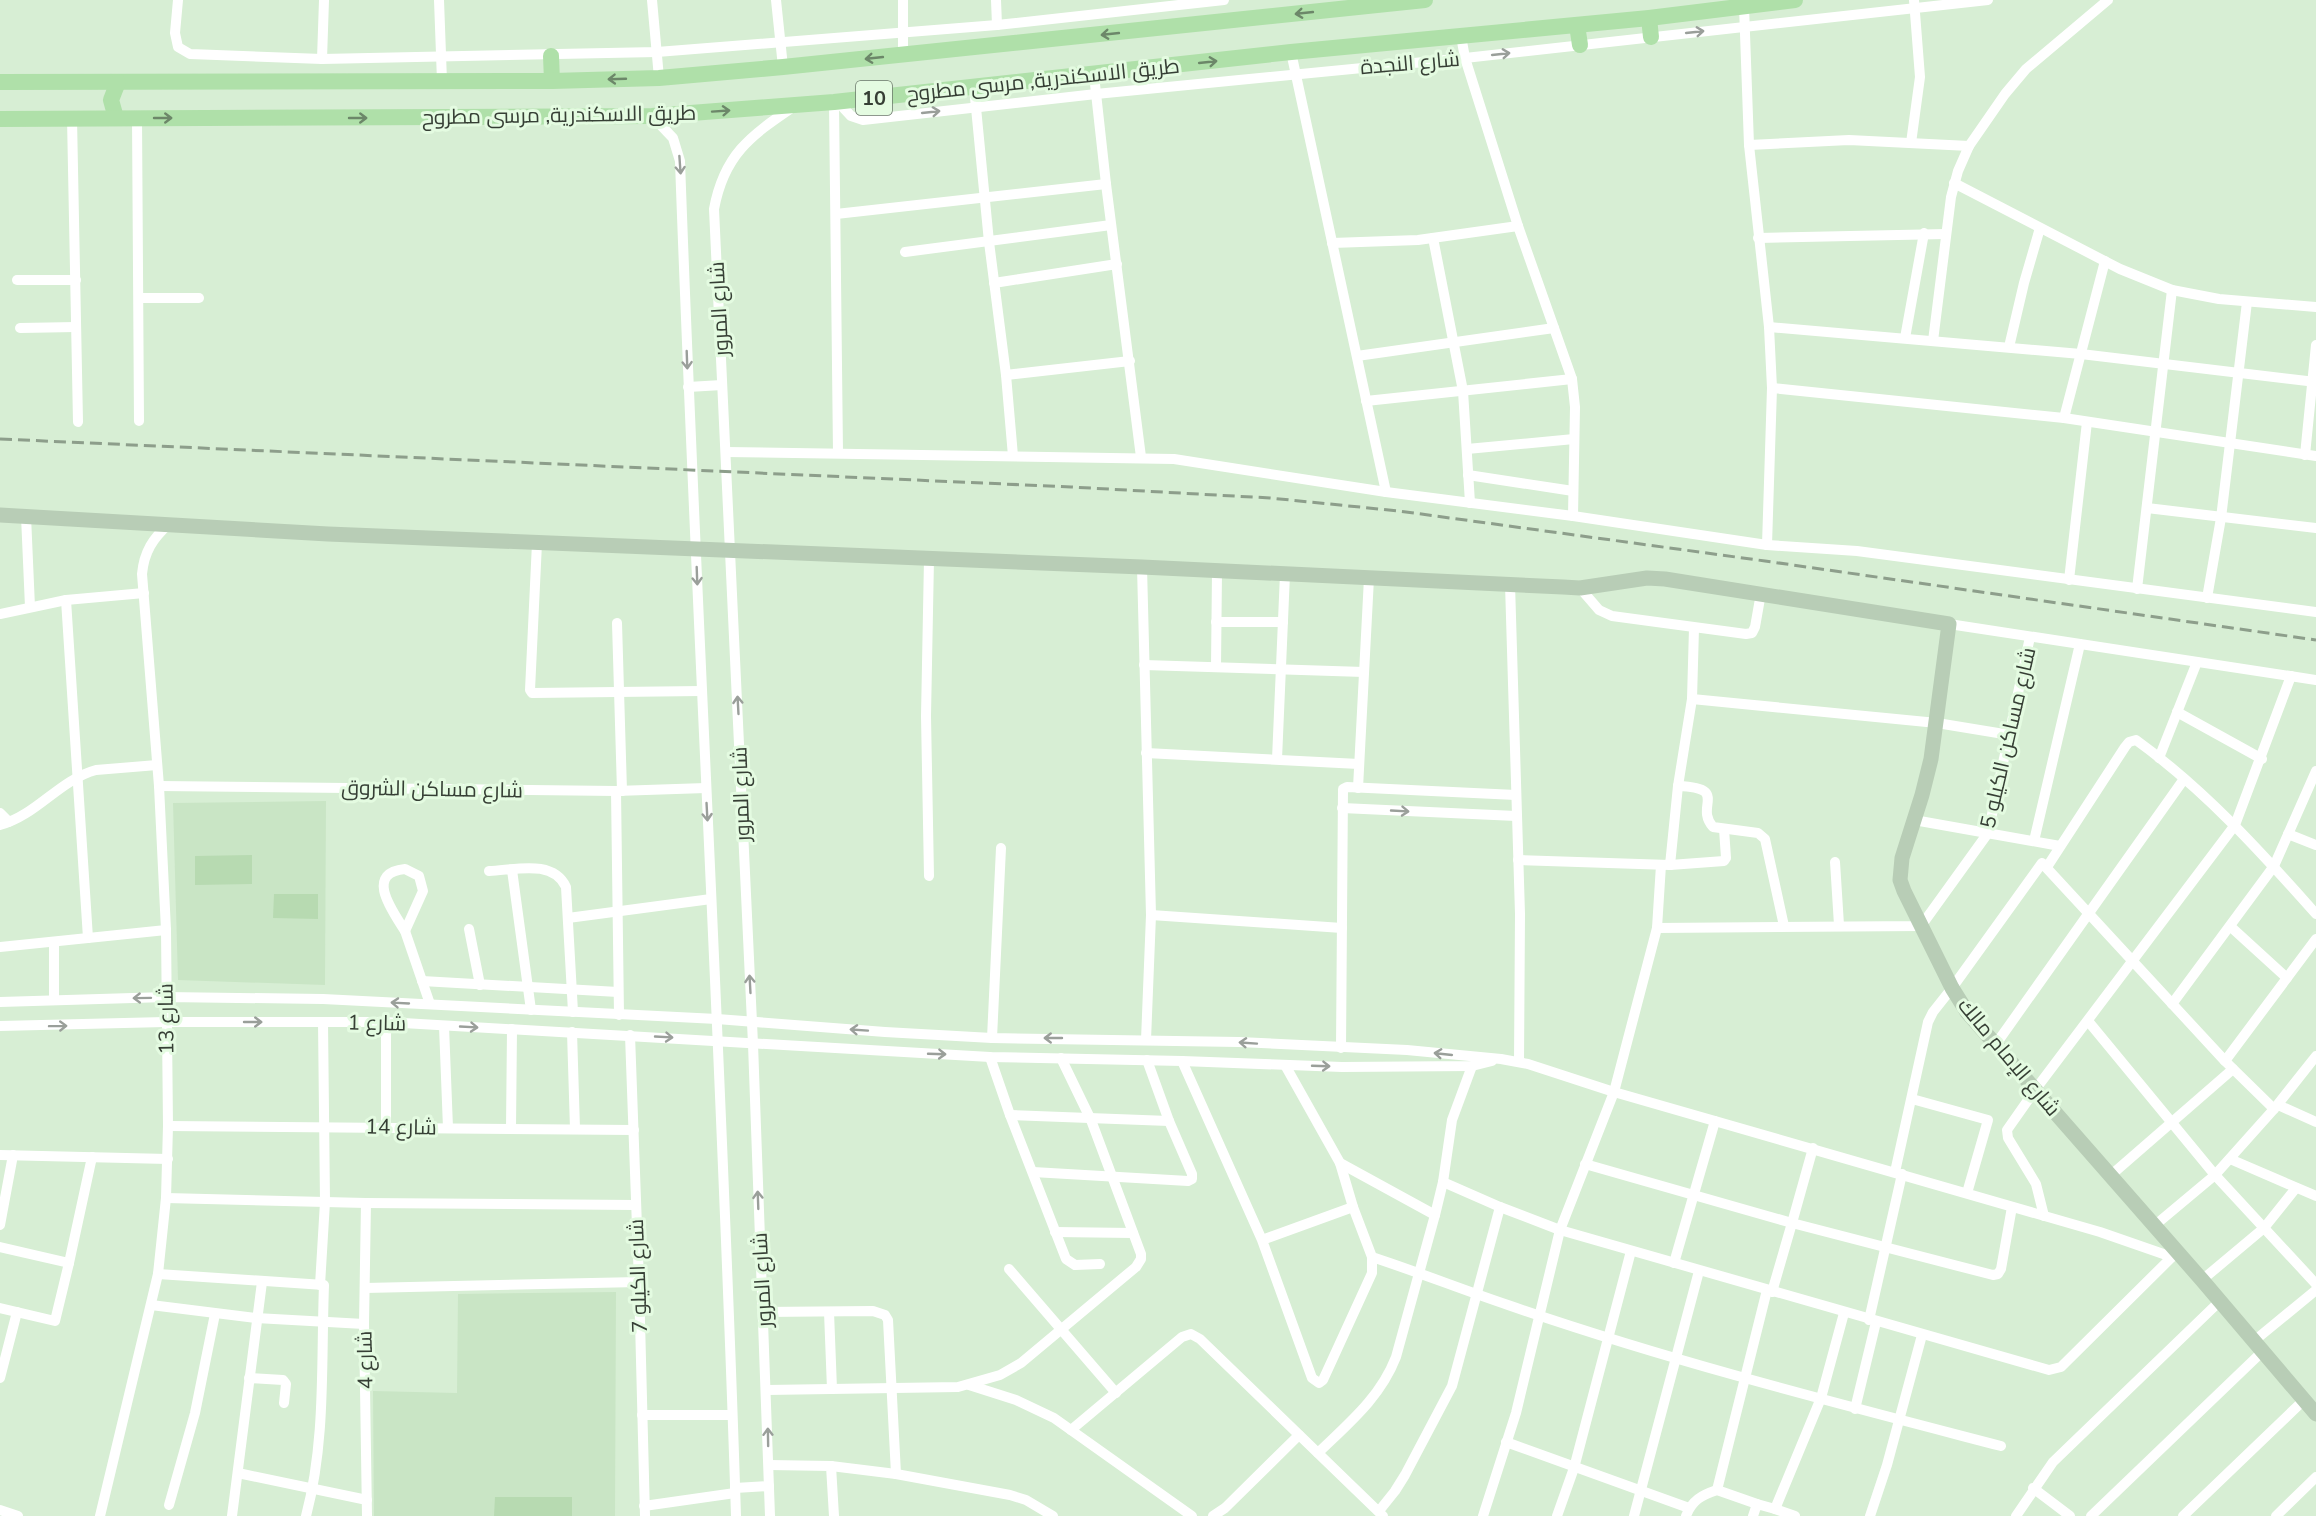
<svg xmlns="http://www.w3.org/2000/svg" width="2316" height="1516" viewBox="0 0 2316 1516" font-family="'Nunito Sans',Cairo,sans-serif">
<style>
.built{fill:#c9e5c5}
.green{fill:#b7dab1}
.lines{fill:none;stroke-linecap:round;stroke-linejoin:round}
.street{stroke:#fff;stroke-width:10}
.secondary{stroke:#b8cdb6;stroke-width:15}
.primary{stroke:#afe0a9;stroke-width:16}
.rail{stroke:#8d9e8b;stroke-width:3;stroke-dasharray:12 6;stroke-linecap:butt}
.oneway{stroke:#6c8769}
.oneway2{stroke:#9a9f9a}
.labels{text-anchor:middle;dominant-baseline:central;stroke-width:6;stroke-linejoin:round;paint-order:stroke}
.shield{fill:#e4fbe1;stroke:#6a7769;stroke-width:1.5}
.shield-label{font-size:20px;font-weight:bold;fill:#363f35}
.street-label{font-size:21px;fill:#363f35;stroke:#e4fbe1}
</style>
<rect width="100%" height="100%" fill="#d7eed4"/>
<!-- built -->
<g class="built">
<path d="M326 801 325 985 178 980 173 803Z"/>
<path d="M616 1292 615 1516H374L373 1391 457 1393 458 1294Z"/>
</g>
<!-- green -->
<g class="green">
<path d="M252 855V884L195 885V856Z"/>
<path d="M274 894H318V919L273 918Z"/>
<path d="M495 1497H572V1516H494Z"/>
</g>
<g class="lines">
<!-- street -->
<g class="street">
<path d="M178 0 175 33 178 47 190 54 322 59 657 52 997 25 1224 0"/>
<path d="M439 0 442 81"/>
<path d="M652 0 659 78"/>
<path d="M776 0 783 67"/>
<path d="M903 0V54"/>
<path d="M996 0 997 25"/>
<path d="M1744 6 1749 145 1769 327 1772 388 1767 545"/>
<path d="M1461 36 1465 58 1518 226 1572 379 1575 407 1573 516"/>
<path d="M1291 52 1386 492"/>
<path d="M322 59 324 0"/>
<path d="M1094 75 1106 184 1141 457"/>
<path d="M974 87 989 242 1006 375 1013 456"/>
<path d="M834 102 838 453"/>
<path d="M838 102 851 116 863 120 1096 94 1465 58 1988 0"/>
<path d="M652 116 673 138 680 161C696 613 722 1064 736 1516"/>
<path d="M72 118 78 422"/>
<path d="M137 118 139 421"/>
<path d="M1911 143 1920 77 1914 0"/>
<path d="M1749 145 1849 140 1969 146"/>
<path d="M1954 183 2120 269 2172 290 2219 299 2316 307"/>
<path d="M836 214 1106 184"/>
<path d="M1433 238 1463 391 1470 503"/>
<path d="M1758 238 1946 234"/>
<path d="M1332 243 1418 240 1518 226"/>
<path d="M905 252 1111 225"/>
<path d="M17 280H76"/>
<path d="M994 283 1117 264"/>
<path d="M139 298H199"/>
<path d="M1769 327 2081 354 2316 382"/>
<path d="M20 328 76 327"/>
<path d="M1905 338 1924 233"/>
<path d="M1933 341 1951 197 1958 171 1969 146 2005 94 2026 69 2108 0"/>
<path d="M2009 347 2024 283 2040 228"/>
<path d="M1357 356 1554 328"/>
<path d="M1006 375 1130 361"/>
<path d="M688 387 722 385"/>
<path d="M1772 388 2064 418 2316 456"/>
<path d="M1366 401 1572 379"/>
<path d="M2064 418 2105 261"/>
<path d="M1467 449 1574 439"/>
<path d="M726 452 1174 459 1386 492 1573 516 1767 545 1857 551 2316 612"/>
<path d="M2305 455 2316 345"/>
<path d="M1468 475 1573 491"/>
<path d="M2147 508 2316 528"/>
<path d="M26 516 30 607"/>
<path d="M537 543 530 690 532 693 702 691"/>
<path d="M1142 567 1151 915 1146 1040"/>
<path d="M2069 580 2087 422"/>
<path d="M1510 584 1520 914 1519 1062"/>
<path d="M1580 588 1599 610 1612 616 1746 634 1752 633 1755 627 1761 593"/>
<path d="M2137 589 2172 290"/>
<path d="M2207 598 2221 518 2247 302"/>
<path d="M66 600 88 938"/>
<path d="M0 614 66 600 144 593"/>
<path d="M1216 622H1283"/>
<path d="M617 623 622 791"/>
<path d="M1949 624 2316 680"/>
<path d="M1144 665 1364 672"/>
<path d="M1216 667 1217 571"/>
<path d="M1692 699 1937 723 2010 735"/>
<path d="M2177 712 2262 759"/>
<path d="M1146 753 1359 764"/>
<path d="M2159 758 2197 662"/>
<path d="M1277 759 1285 574"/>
<path d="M159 786 616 791 706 788"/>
<path d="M1678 786C1730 788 1694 806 1713 827L1758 833 1765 839 1784 926"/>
<path d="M1358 788 1369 578"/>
<path d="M616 791 619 1015"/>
<path d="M1342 808 1516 816"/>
<path d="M0 813 9 822"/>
<path d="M1914 820 2060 846"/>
<path d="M0 825C37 815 59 780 96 770L157 765"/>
<path d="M2288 834 2316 845"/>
<path d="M2034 841 2080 644"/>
<path d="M1518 860 1670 865 1678 786 1692 699 1694 628"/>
<path d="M1835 862 1839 925"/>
<path d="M1670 865 1724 861 1726 858 1724 829"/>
<path d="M2047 867 2125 747 2129 742 2136 740C2204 789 2261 852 2316 914"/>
<path d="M405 869 419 876 423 891 405 931C394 913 363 873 405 869Z"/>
<path d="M512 870 531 1010"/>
<path d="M489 871C515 870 553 859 566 887L573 1012"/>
<path d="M929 876 926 716 929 559"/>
<path d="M1151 915 1342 928"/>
<path d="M568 918 711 899"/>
<path d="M2231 927 2287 978"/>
<path d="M1657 928 1661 865"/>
<path d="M469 929 480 985"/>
<path d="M405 931 430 1004"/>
<path d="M0 947 166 930"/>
<path d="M422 981 618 992"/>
<path d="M54 1000V942"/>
<path d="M0 1002 166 997 323 999 717 1019 885 1032 992 1038 1239 1042 1407 1050 1501 1059 1528 1064 1614 1092 2100 1232 2172 1257"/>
<path d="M2172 1004 2274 866 2316 771"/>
<path d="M2088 1021 2215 1175 2316 1284"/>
<path d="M0 1026 165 1022H386L990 1057 1182 1061 1342 1067 1472 1066 1492 1061"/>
<path d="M444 1026 448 1128"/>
<path d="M572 1032 575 1129"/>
<path d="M630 1035 639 1282 645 1516"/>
<path d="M992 1038 1001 848"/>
<path d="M1996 1044 2184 779"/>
<path d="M1341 1048 1343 789 1347 787 1516 795"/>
<path d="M990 1057 1010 1115 1066 1259 1075 1265 1100 1264"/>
<path d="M1182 1061 1262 1240 1312 1378 1319 1383 1323 1380 1372 1273V1257L1353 1207 1262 1240"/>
<path d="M2225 1061 2316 939"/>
<path d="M1285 1065 1340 1163 1435 1215 1396 1357C1380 1398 1349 1423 1318 1453"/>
<path d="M1912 1099 1988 1120 1967 1193"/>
<path d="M2278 1105 2316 1122"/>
<path d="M1010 1115 1169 1121"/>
<path d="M168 1126 634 1130"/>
<path d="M386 1127V1022"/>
<path d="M511 1128 512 1029"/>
<path d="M1813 1148 1792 1223 1993 1275 1998 1274 2001 1269 2012 1207"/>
<path d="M0 1155 168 1159"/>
<path d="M2230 1159 2316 1196"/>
<path d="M1340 1163 1353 1207"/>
<path d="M1585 1164 1792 1223 1772 1292"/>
<path d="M1033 1172 1188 1181 1192 1179V1174L1169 1121 1147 1060"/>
<path d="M1895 1172 1928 1022 1933 1012 1952 988 2042 863 2225 1061 2274 1109"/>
<path d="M2110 1176 2233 1069"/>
<path d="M1443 1182 1500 1207 1560 1230 2049 1370 2061 1367 2176 1253"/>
<path d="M166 1198 366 1203 636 1205"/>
<path d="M366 1203 364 1324 367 1516"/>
<path d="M1435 1215 1443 1182 1452 1120 1472 1066"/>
<path d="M2044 1216 2036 1184 2008 1138 2007 1130 2035 1090 2235 825 2291 676"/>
<path d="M0 1225 13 1155"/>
<path d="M2154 1226 2215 1175 2274 1109 2316 1056"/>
<path d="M1055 1232 1133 1233"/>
<path d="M0 1247 69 1263 92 1157"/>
<path d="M1372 1257C1418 1272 1463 1290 1508 1305 1670 1361 1836 1403 2001 1446"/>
<path d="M1674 1263 1715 1121"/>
<path d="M1009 1269 1116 1393"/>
<path d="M158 1274 324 1285C321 1362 326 1441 306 1516"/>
<path d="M2202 1280 2264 1228 2296 1188"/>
<path d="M320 1285 325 1202 323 1022"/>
<path d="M365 1288 639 1282"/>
<path d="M151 1305 256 1318 364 1324"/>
<path d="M0 1308 55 1321 69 1263"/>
<path d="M763 1312 873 1311 885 1315 888 1320 896 1474"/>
<path d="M829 1312 832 1389"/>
<path d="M1869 1320 1902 1174"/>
<path d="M2254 1341 2316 1290"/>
<path d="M0 1378 17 1312"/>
<path d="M249 1378 283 1380 286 1384 284 1403"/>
<path d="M969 1385 1016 1400 1054 1418 1192 1516"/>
<path d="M767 1390 958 1387 1000 1375 1021 1363 1136 1267 1141 1259V1254L1091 1120 1061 1058"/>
<path d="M1855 1409 1876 1322"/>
<path d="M642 1415H732"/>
<path d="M1071 1430 1182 1337 1191 1334 1200 1339 1383 1516"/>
<path d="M1506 1442 1689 1508"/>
<path d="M769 1465 831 1466 834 1516"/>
<path d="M831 1466 896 1474 1010 1495 1026 1500 1053 1516"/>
<path d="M238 1473 367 1500"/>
<path d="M735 1488 769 1486"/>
<path d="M2033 1488 2070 1516"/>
<path d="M1717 1490 1767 1290"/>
<path d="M169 1505 195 1413 215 1314"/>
<path d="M644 1506 735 1493"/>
<path d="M1775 1509 1795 1516"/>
<path d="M0 1510 18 1516"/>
<path d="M1379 1511 1395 1491 1405 1475 1452 1386 1500 1207"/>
<path d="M100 1516 158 1274 166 1198 168 1126 166 930 159 786 142 574C144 552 153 538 169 524"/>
<path d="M232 1516 262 1282"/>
<path d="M770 1516 753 1044 714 209C724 155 750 136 793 107"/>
<path d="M1213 1516 1225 1508 1299 1435"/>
<path d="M1483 1516 1516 1413 1560 1230 1614 1092 1657 928 1921 926 1988 833 2030 637"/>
<path d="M1557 1516 1574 1468 1631 1251"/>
<path d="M1634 1516 1699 1271"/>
<path d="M1686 1516C1692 1500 1702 1495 1717 1490L1757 1504"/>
<path d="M1753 1516 1757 1504 1775 1509 1821 1398 1844 1313"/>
<path d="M1870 1516 1887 1465 1922 1335"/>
<path d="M2016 1516 2053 1462 2220 1301"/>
<path d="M2091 1516 2263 1351"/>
<path d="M2183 1516 2304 1400"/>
<path d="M2276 1516 2316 1477"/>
</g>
<!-- secondary -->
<path class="secondary" d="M0 515 328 534 1142 567 1563 587 1580 588 1647 578 1665 579 1949 624 1931 759 1922 795 1902 858 1900 880 1904 891 1952 988 1967 1012 2202 1280 2316 1414"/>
<!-- primary -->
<g class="primary">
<path d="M1649 18 1651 37"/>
<path d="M1577 25 1580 45"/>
<path d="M551 56 552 81"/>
<path d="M0 82 552 81 659 78 783 67 1425 0"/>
<path d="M116 118 111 100 118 82"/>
<path d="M0 119 652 116 834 102 1291 52 1649 18 1795 0"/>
</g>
<!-- rail -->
<path class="rail" d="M0 439 1071 487 1270 498 1399 511 1765 561 2316 640"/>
</g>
<!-- one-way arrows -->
<defs><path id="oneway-shaft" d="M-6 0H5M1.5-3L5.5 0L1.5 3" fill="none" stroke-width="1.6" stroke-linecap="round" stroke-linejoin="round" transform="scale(1.5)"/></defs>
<g class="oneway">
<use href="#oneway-shaft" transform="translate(1304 13) rotate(174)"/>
<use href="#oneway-shaft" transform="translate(1110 34) rotate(174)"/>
<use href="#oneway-shaft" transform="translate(874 58) rotate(174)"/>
<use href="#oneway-shaft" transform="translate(1208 62) rotate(-6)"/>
<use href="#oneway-shaft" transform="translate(617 79) rotate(178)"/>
<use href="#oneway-shaft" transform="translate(721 111) rotate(-4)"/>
<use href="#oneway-shaft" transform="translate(163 118)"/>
<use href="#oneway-shaft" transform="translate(358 118)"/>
</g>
<g class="oneway2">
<use href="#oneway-shaft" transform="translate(1695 32) rotate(-6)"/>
<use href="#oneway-shaft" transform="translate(1501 54) rotate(-6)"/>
<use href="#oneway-shaft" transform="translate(931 112) rotate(-6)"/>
<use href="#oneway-shaft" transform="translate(680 165) rotate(86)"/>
<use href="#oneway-shaft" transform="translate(687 360) rotate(88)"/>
<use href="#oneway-shaft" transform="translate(697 576) rotate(88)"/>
<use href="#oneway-shaft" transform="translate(738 705) rotate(-93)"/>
<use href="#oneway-shaft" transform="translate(1400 811) rotate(3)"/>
<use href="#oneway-shaft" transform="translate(707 812) rotate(87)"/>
<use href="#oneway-shaft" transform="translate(750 984) rotate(-93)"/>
<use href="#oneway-shaft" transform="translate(142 998) rotate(179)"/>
<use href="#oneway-shaft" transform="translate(400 1003) rotate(-177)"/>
<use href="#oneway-shaft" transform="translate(253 1022)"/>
<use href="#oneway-shaft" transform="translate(58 1026) rotate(-1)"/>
<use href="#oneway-shaft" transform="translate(469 1027) rotate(3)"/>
<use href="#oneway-shaft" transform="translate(859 1030) rotate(-176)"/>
<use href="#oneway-shaft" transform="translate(664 1037) rotate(3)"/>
<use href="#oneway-shaft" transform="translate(1053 1038) rotate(-180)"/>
<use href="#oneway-shaft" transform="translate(1248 1043) rotate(-176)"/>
<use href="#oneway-shaft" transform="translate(937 1054) rotate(2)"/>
<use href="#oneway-shaft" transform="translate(1443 1054) rotate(-174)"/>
<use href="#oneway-shaft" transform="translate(1321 1066) rotate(2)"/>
<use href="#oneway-shaft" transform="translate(758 1200) rotate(-92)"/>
<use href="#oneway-shaft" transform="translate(768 1437) rotate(-91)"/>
</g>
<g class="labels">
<!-- shield labels -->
<rect class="shield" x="856" y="81" width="36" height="34" rx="4.5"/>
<g class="shield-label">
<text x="874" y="98">10</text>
</g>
<!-- street labels -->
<g class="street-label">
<text transform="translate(1410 63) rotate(-5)">شارع النجدة</text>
<text transform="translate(1043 80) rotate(-6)">طريق الاسكندرية, مرسى مطروح</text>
<text transform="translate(559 115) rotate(-1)">طريق الاسكندرية, مرسى مطروح</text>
<text transform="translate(719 309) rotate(-93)">شارع المرور</text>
<text transform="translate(2008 738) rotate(-77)">شارع مساكن الكيلو 5</text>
<text transform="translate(432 789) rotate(1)">شارع مساكن الشروق</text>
<text transform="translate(741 794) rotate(-92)">شارع المرور</text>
<text transform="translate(166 1019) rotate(-91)">شارع 13</text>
<text transform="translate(377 1023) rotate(1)">شارع 1</text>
<text transform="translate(2009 1057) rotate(50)">شارع الإمام مالك</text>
<text transform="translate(401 1127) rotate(1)">شارع 14</text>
<text transform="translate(638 1276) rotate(-92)">شارع الكيلو 7</text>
<text transform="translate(762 1280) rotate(-93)">شارع المرور</text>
<text transform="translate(365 1360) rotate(-91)">شارع 4</text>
</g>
</g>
</svg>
